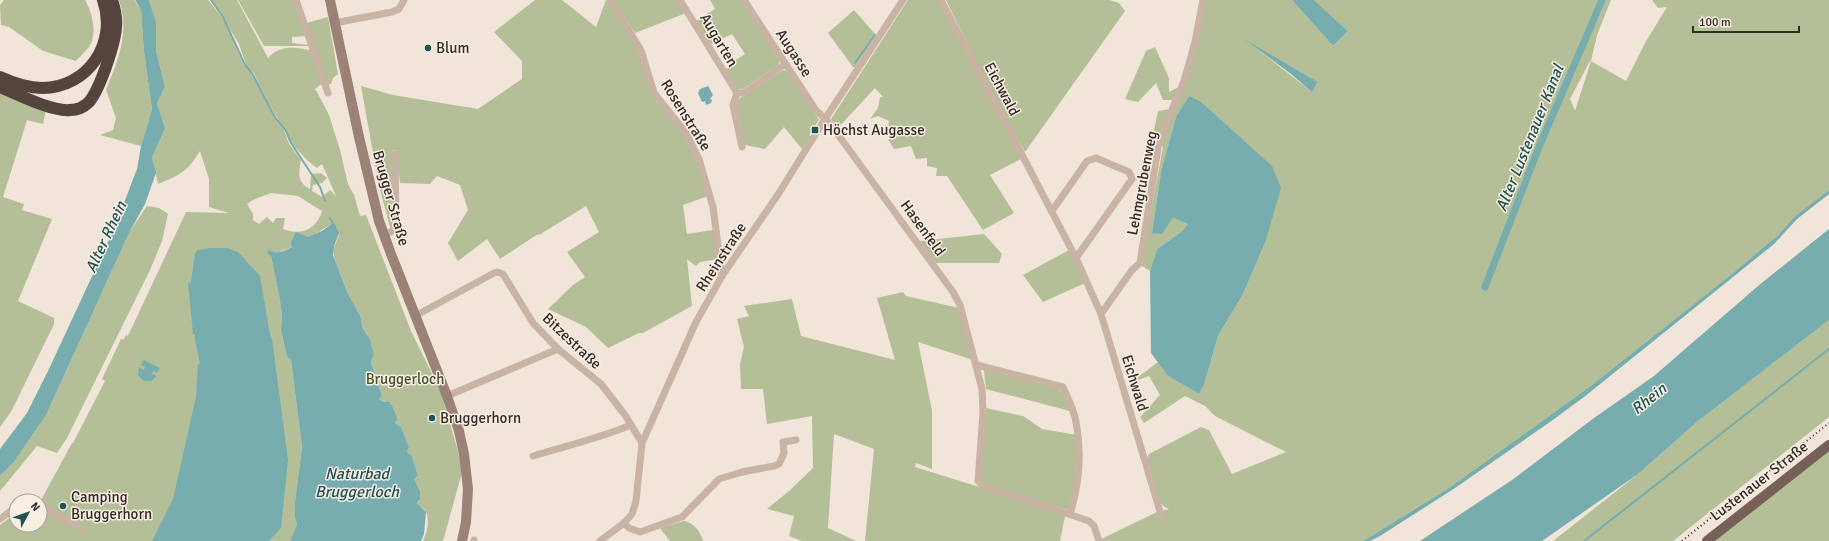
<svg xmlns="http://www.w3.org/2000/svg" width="1829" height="541" viewBox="0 0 1829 541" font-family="Signika,sans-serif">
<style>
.green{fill:#b4bf98;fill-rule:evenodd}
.water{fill:#77adae}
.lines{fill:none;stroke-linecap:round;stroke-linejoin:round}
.stream{stroke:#77adae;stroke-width:2}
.canal{stroke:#77adae;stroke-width:7}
.minor{stroke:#c8b3a4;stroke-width:7}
.secondary{stroke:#9c8276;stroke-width:10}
.primary{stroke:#766057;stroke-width:10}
.motorway{stroke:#55433d;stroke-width:12}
.rail{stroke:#342a26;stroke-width:2;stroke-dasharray:1 3;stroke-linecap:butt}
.poi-dot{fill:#1c5355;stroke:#f9eee4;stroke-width:1.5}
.labels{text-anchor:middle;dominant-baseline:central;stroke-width:3;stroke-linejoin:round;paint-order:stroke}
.street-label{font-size:15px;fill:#342a26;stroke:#f9eee4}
.poi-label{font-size:15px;fill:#342a26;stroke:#f9eee4;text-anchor:start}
.park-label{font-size:15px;fill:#45522a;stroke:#f9eee4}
.water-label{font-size:16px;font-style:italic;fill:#1c5355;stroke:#f9eee4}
</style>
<rect width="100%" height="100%" fill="#f1e4d8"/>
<!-- green -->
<g class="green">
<path d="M4 0H85C92 12 98 34 89 47 85 52 80 56 76 61L43 51 9 27 1 25 0 5Z"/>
<path d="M119 0H134L141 10 144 52 152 109 141 146 100 135 113 130 116 118 106 90C118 61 130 32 119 0Z"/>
<path d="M149 0H208L225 21 211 0H237L268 58C282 43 297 48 315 51L306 23 328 17 338 74 333 78 331 84 320 85 314 90H316L329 115 340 150 348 184 354 195 360 216 366 215 411 331 441 392 463 469 443 541H423C427 533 430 520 426 512 424 508 419 506 417 503L419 501 420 491 414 479 418 476 412 456 407 452 409 447 401 427 396 424 395 422 398 418 386 401H380L379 398 381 393 371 362 374 354 368 335 363 329 360 315 347 292 335 260 333 250 339 235 335 224C325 225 318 235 308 237 305 238 298 235 295 234L292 247 279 252 273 253 271 256 279 295 282 315 281 330 287 357 291 360 302 447 295 502V518L297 524 290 541H0V525L16 513V525H40V502L72 443H73L105 381 102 379 121 339 123 340 126 335 128 336 186 212 229 213 209 207V179L200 151C187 172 180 175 158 184L152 158 165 128 157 103 165 87 156 50V22ZM226 23 239 44 246 65 254 73 262 92 294 146 307 160 317 168 322 164 336 196 330 190 322 197 312 191 313 185 322 183 327 178 321 173 311 174 310 189C296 182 299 172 301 160L289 144 284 130 278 122 251 73 243 64ZM271 193 298 196 322 211C317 230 300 236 283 229L285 218H276L273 223 267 217 259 224 253 220V214L247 204 253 200Z"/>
<path d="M238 0H294L306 36 292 37V43L309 45 308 46H264Z"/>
<path d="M535 0H562L596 27 606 0 633 39 639 54 650 89 658 103 682 132 701 170 708 196 683 205 687 234 713 230 718 259 700 262 696 266 687 259 692 306 643 333H639L608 348 586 327 548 309 573 285 585 277 567 252 599 232 586 206 539 235 538 234 500 259 487 239 458 261 448 243 468 210 460 185 437 176 430 184 400 183 396 151 393 150 394 200 392 226 390 227 379 186 361 86 393 95 478 109 522 79V61L494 32Z"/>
<path d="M613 0H677L686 13 635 33Z"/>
<path d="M710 0H741L778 58 780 61 778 65 743 89H738L725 69 729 68 728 65 745 54 732 34 711 44 696 21 715 9Z"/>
<path d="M908 0H938L1021 159 990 175 1014 213 983 230 947 176H936L937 168 927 166V158L916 159 911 146 894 149 888 139 898 132 894 128 888 130 889 121 878 116 870 119 878 108 880 97H883L875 88 837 129 831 119Z"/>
<path d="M946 0H1109L1119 3 1125 11 1025 152 993 95Z"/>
<path d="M1205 0H1292L1333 46 1348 31 1314 0H1611L1597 35 1591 61 1626 81 1645 43 1667 7 1658 8 1652 0H1829V190L1794 217 1778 235 1733 273 1592 385 1446 490 1363 541H1097L1157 512 1169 509 1165 507 1160 503 1147 458 1149 454 1201 427 1209 430 1232 474 1286 452 1215 416 1205 406 1185 396 1144 423 1140 417 1160 395 1149 376 1132 382 1158 362 1168 376 1199 394 1204 385 1218 336 1243 294 1265 243 1228 128 1200 101 1189 97 1176 117 1161 173 1152 233H1162L1173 218 1188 224 1181 232 1157 249 1150 271 1142 266 1146 236 1144 213 1152 206 1163 147 1153 135 1158 111 1176 108 1175 100H1163L1156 83 1138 102 1125 99 1146 51 1155 47 1169 78V92L1177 88H1183ZM1247 41 1318 82 1312 92ZM1590 61H1591L1575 111 1570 99Z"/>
<path d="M854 10 876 35 855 67H853L828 33Z"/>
<path d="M783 70 787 71 790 75 819 120 809 135 811 136 802 149 784 127 765 149 745 145C743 138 742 133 741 126 740 115 731 108 740 98Z"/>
<path d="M0 92 46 110 43 124 27 120 3 197 24 204 22 210 52 219 18 301 54 318V324L12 410 0 427Z"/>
<path d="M147 206 159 208 168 214 162 241 150 270 67 438 57 453 37 446 0 491V476L14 462 46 415 130 231Z"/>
<path d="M984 234 1002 254 999 263H936L920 241Z"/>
<path d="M1069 250 1085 283 1043 302 1023 275Z"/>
<path d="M903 292 906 296 959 308 973 360 918 342 932 410V469L916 463 915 467 1018 499 1065 516 1060 541H865L874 449 834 434 828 528 856 541H802L789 536 794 516 767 509 789 491 813 468 812 416 767 424 763 389H741L740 364 744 347 737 319 749 316 744 306 792 299 801 336 895 360 877 298Z"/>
<path d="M1829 320V417L1673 541H1553L1638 474 1697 422Z"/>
<path d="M984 370 1057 387 1063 394 1070 411 986 389Z"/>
<path d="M986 408 1023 416 1042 429 1077 435 1075 482 1068 510 985 485 980 477Z"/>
<path d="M1829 450V541H1714Z"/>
<path d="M684 521C694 523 700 531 703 541H670L660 528Z"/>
</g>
<!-- water -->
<g class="water">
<path d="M135 0H149L156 22V50L165 87 157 103 165 128 152 158 156 173 145 204 130 231 46 415 14 462 0 476V449L27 413 49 369 114 229 137 169 141 146 152 109 144 52 141 10Z"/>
<path d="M1292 0H1314L1348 31 1333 46Z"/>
<path d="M1244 39 1318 82 1312 92 1291 74Z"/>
<path d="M708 86 713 95 710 99 712 100 711 103 706 105 705 102 706 101 702 102 698 93 700 89Z"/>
<path d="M1189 96 1200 101 1272 166 1281 188 1265 243 1243 294 1218 336 1204 385 1199 394 1168 376 1151 353 1150 271 1157 249 1181 232 1188 224 1173 218 1162 234 1152 233 1161 172 1176 117Z"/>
<path d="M1829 190V194L1797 219 1774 244 1584 397 1550 422 1455 488 1380 536 1370 541H1363L1446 490 1592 385 1733 273 1778 235 1794 217Z"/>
<path d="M333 223 335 224 339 233 334 246 333 255 347 292 360 315 363 329 369 337 374 354 371 362 382 396 379 399 381 401 390 402 398 419 395 422 396 424 401 427 409 447 407 452 412 456 418 476 414 479 420 491V499L417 503 426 512 424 534 421 541H290L297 524 295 518V502L302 447 291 360 287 357 281 330 282 315 279 295 271 256 267 253 269 250C277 255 284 251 292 247L291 242 296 232 308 237 322 231Z"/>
<path d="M1829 229V320L1697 422 1638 474 1542 541H1420L1512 480 1594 418 1654 376 1758 286Z"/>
<path d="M210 248H227L238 252 260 276 270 335 272 339 288 460 281 528 269 541H152L173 499 196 397 198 364H200L195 340V334H193L188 283 191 282 195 253 198 250Z"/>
<path d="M144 360 160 368 157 373 153 371 152 374 157 376 151 381H143L138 375 139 367 144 370 145 367 141 365Z"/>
</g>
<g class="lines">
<!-- stream -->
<g class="stream">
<path d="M211 0 223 17 245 65 252 73 262 93 275 117 286 131 291 143 320 187 325 201"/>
<path d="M855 63 875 35"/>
<path d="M330 218 333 223"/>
<path d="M1584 541 1829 349"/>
</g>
<!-- canal -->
<path class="canal" d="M1485 287 1539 147 1602 0"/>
<!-- minor -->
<g class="minor">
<path d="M296 0 328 93"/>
<path d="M610 0 641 50 654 93 686 133 699 159 713 207 722 276"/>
<path d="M680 0 737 93H744L785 64"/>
<path d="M744 0 815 109 831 125 953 292 960 305 982 389 983 413 978 481 984 487 1012 495 1089 521 1094 526 1099 541"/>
<path d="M941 0 1076 258 1101 314 1162 518"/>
<path d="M334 23 392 12 399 9 404 0"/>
<path d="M737 93 733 105 742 147"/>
<path d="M1052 211 1087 161 1096 158 1129 172 1132 179 1076 258"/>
<path d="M384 235 391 232 396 224 395 154"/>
<path d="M1101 314 1132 270 1140 263 1159 141 1184 81 1195 42 1203 0"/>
<path d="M415 316 494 273 497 272 503 274 533 323 558 349 601 384 625 415 642 443"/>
<path d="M977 365 1063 387C1068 398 1074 410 1076 422 1082 452 1079 485 1070 514"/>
<path d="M447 396 558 349"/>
<path d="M533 456C566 446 600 438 631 425"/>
<path d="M24 501 27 499 31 501"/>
<path d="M40 506 81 528"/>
<path d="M0 519 16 507"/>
<path d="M624 523 629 528 640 532 682 517 719 479 742 472 774 466 779 464 784 453 783 442 796 440"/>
<path d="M474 541V540"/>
<path d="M600 541 624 523 632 514 636 501 642 443 696 322 722 276 777 196 825 119 903 0"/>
</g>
<!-- secondary -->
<path class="secondary" d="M330 0 359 137 379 221 391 254 447 396 459 431 464 454 468 489 466 522 462 541"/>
<!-- primary -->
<path class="primary" d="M1707 541 1829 445"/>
<!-- motorway -->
<g class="motorway">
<path d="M0 77C13 83 27 88 42 88 88 88 118 43 103 0"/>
<path d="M0 87C17 94 52 112 70 110 77 110 84 107 89 102 100 89 115 44 116 27 117 18 115 9 112 0"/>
</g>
<!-- rail -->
<path class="rail" d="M1682 541 1829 423"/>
</g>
<!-- markers -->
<g class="poi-dot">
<circle cx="428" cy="48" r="4"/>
<rect x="811" y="126" width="8" height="8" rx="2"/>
<circle cx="432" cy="418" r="4"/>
<circle cx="63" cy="506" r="4"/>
</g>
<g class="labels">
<!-- street labels -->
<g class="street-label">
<text transform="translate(719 40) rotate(59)">Augarten</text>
<text transform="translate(794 53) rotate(57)">Augasse</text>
<text transform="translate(1002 89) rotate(62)">Eichwald</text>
<text transform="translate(686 115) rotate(58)">Rosenstraße</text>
<text transform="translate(1142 183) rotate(-79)">Lehmgrubenweg</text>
<text transform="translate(391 198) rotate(74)">Brugger Straße</text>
<text transform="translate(923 228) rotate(54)">Hasenfeld</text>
<text transform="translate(721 257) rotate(-57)">Rheinstraße</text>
<text transform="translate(572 341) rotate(43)">Bitzestraße</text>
<text transform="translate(1135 383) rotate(73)">Eichwald</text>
<text transform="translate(1759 481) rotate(-38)">Lustenauer Straße</text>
</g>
<!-- poi labels -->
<g class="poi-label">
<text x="436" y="48">Blum</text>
<text x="823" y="130">Höchst Augasse</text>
<text x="440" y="418">Bruggerhorn</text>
<text x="71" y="497">Camping<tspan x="71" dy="17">Bruggerhorn</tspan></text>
</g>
<!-- park labels -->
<g class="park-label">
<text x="405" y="379">Bruggerloch</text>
</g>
<!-- water labels -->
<g class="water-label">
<text transform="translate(1530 138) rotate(-68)">Alter Lustenauer Kanal</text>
<text transform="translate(106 237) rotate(-65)">Alter Rhein</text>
<text transform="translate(1649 399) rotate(-39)">Rhein</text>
<text x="357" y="474">Naturbad<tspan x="357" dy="18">Bruggerloch</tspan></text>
</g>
</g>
<!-- north arrow -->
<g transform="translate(28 513) rotate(49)"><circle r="19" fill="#f9eee4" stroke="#aaa098"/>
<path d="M0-3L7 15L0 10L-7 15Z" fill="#1c5355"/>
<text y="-6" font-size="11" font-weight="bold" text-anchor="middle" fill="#342a26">N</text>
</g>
<!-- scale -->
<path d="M1693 26v6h106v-6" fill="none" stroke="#342a26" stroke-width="2"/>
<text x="1699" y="26" font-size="12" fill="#342a26" stroke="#f9eee4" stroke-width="3" paint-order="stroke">100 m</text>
</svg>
